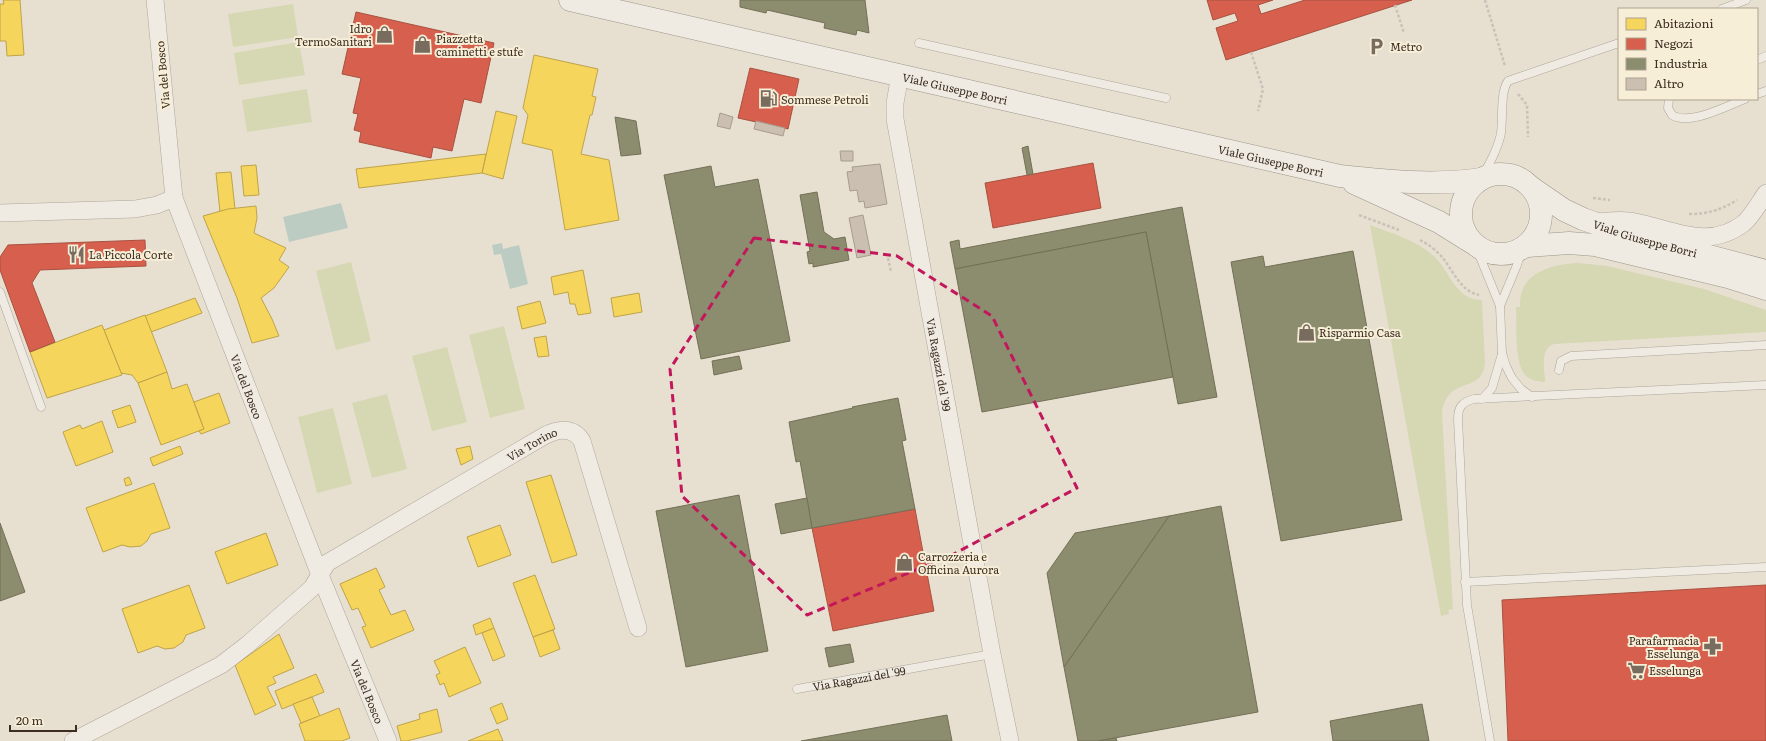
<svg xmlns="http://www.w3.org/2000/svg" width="1766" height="741" viewBox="0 0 1766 741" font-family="Literata,serif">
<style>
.green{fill:#d6d7b3}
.water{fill:#bcccc2}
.homes{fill:#f6d55c;stroke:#bea34a}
.shops{fill:#d6604d;stroke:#a85140}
.industry{fill:#8c8c6e;stroke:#747057}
.building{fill:#cbbfb2;stroke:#a89c90}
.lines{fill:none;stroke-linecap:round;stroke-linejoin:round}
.lane-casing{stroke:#ada599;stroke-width:9}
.street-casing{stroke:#ada599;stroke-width:18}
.secondary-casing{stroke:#9c958a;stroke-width:23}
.path{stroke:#c8c2b9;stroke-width:2.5;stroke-dasharray:3 2;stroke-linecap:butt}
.lane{stroke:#efebe3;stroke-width:8}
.street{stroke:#efebe3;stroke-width:17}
.secondary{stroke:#efebe3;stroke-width:22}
.marked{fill:none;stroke:#c2185b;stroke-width:3;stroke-dasharray:8 5;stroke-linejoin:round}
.labels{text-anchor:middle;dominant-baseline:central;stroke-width:4;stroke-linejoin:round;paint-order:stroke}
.poi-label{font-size:11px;fill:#3d2e20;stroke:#f7eed8;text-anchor:start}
.street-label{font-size:11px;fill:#3d2e20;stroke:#f7eed8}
</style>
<rect width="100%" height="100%" fill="#e7e0d1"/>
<!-- green -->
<g class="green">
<path d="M293 4 298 37 233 47 228 14Z"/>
<path d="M299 42 305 75 239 85 234 53Z"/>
<path d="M307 89 312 122 247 132 242 100Z"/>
<path d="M1370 225C1393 234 1424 242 1440 263 1452 279 1459 300 1482 300L1485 364C1481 395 1448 374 1442 413L1453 609 1448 610 1449 614 1441 616Z"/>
<path d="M351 262 371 341 336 350 316 271Z"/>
<path d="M1578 263 1607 266 1704 289 1766 310V332L1554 344C1539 349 1545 370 1545 382 1538 381 1531 381 1525 375 1514 362 1517 324 1516 307H1520C1520 301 1520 296 1522 291 1530 269 1558 264 1578 263Z"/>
<path d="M504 326 525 409 490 418 469 335Z"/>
<path d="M447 347 467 422 432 431 412 356Z"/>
<path d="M387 394 407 469 372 478 352 403Z"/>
<path d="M333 408 352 484 317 493 298 417Z"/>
</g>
<!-- water -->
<g class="water">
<path d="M341 203 348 228 289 242 283 217Z"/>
<path d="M502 243 503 249 519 245 528 284 510 289 501 254 494 255 492 245Z"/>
</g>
<!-- homes -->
<g class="homes">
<path d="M3 0H20L24 55 7 56 6 41H0V4H4Z"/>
<path d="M534 55 598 69 592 96 596 97 592 115H590L581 154 609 160 619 220 565 230 552 150 522 143 528 115 523 108Z"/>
<path d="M496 111 517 116 503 179 482 173Z"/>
<path d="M486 154 482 173 359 188 356 169Z"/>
<path d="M256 165 259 195 244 196 241 166Z"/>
<path d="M231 172 235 209 220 212 216 173Z"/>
<path d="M256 206 257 218 254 233 286 248 279 260 289 267 274 288 261 298 272 319 279 336 252 343 237 298 203 216 228 209Z"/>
<path d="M583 270 591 313 578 315 575 304H570L568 292 554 295 551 277Z"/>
<path d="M639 293 642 312 614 317 611 298Z"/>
<path d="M195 298 202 313 151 332 145 316Z"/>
<path d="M540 301 546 323 522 329 517 307Z"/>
<path d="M145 315 167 372 138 383 132 375 121 373 104 330Z"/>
<path d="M102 325 122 375 47 398 30 352Z"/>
<path d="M546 336 549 356 538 357 534 338Z"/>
<path d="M167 372 172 389 187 384 204 429 161 445 138 383Z"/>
<path d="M219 393 230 423 201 434 199 431 204 429 194 402Z"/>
<path d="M130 405 136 422 118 428 112 411Z"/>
<path d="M102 421 113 452 76 466 63 432 80 425 82 429Z"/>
<path d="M180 446 183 454 153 466 150 458Z"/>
<path d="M470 446 473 459 461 465 456 449Z"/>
<path d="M551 475 577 555 552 563 526 482Z"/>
<path d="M129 477 132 484 126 486 124 479Z"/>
<path d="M154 483 170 528 151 534 147 541 141 546 130 547 122 545 103 552 86 508Z"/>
<path d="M500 525 511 555 478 567 467 537Z"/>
<path d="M266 533 278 565 227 584 215 552Z"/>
<path d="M376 568 385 587 379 590 391 615 405 610 414 630 371 648 362 627 366 626 358 608 352 610 340 584Z"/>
<path d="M535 575 555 629 533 637 513 583Z"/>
<path d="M189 585 205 628 186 635 183 642 174 648 165 649 157 646 138 653 122 609Z"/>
<path d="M490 618 494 628 476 635 473 625Z"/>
<path d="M494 628 505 656 493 661 482 633Z"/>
<path d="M553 630 560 649 540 657 533 637Z"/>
<path d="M279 634 294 668 273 677 276 683 267 687 276 705 255 715 235 665Z"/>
<path d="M465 647 481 683 449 697 444 683 440 685 436 675 440 673 434 661Z"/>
<path d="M316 674 324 692 282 709 275 691Z"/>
<path d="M312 697 320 716 301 723 293 704Z"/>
<path d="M502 703 508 719 497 724 490 708Z"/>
<path d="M339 708 350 738 342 741H305L299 724Z"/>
<path d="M437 709 442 732 407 741H401L397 726 420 719 419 714Z"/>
<path d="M498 729 503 741H468Z"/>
</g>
<!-- shops -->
<g class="shops">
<path d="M1207 0H1273L1258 5 1261 14 1305 0H1412L1226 60 1216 28 1238 21 1235 13 1213 20Z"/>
<path d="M356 12 494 43 481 103 464 99 452 151 433 147 431 158 359 142 361 132 354 130 358 114 353 113 361 78 342 74Z"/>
<path d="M750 68 799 79 788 129 738 118Z"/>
<path d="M1093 163 1101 208 993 228 985 183Z"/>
<path d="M145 240 146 266 40 270 32 283 55 342 30 352 0 270V257L8 245Z"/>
<path d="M915 509 934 611 833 631 812 528Z"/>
<path d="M1766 585V741H1508L1502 600Z"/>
</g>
<!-- industry -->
<g class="industry">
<path d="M740 0H865L869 33 857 30 856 35 824 28 825 23 767 10 766 13 740 7Z"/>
<path d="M615 117 636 121 641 154 621 156Z"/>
<path d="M1028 146 1033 174 1027 175 1022 148Z"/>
<path d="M711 166 715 187 758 179 790 341 701 359 664 175Z"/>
<path d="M817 192 824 232 834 239 845 237 849 260 813 267V263L809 264 807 252 810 251 800 195Z"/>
<path d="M1182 207 1217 397 1178 404 1146 232 955 269 950 242 959 240 960 249Z"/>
<path d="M1146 232 1173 377 982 412 955 269Z"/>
<path d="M1353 251 1402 520 1281 541 1231 262 1263 256 1265 267Z"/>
<path d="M739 356 742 369 714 375 712 361Z"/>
<path d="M898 398 906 440 902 441 915 509 812 528 800 461 796 462 789 422 853 408 852 407Z"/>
<path d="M739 495 768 651 686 667 656 511Z"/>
<path d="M807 498 812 528 781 534 775 504Z"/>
<path d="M1221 506 1258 712 1098 741H1078L1064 667 1169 516Z"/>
<path d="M1169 516 1064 667 1047 573 1075 533Z"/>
<path d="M0 523 25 592 0 601Z"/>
<path d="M850 644 854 662 829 667 825 648Z"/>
<path d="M1422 704 1429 741H1333L1330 721Z"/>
<path d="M947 715 952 741H801Z"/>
<path d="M1116 738 1117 741H1098Z"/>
</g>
<!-- building -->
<g class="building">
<path d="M720 113 733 117 730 129 717 126Z"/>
<path d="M756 121 785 128 783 136 754 129Z"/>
<path d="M840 151H853V161H841Z"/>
<path d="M880 164 887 204 865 208 864 201 859 202 857 190 850 191 847 172 853 171 852 167Z"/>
<path d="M863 215 871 255 857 258 849 218Z"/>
</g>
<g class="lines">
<defs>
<g id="lane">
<path d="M1722 9 1746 0"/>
<path d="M919 43 1166 98"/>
<path d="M1757 60 1766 56"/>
<path d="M1757 94 1766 91"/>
<path d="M1669 99 1668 108 1672 115C1690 126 1726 106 1745 99"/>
<path d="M1481 179C1489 164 1498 149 1501 133 1503 119 1500 92 1508 81L1619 43"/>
<path d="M1476 247 1500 306"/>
<path d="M1522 249 1517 265 1500 306 1502 353 1506 366 1512 378 1521 389 1532 397"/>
<path d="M0 292 41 407"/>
<path d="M1559 370 1561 361 1571 356 1766 345"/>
<path d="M1482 399 1492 388 1502 354"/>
<path d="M1465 582 1766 567"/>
<path id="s1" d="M797 689 992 654"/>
<path d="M1490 741 1467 605 1458 419C1458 407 1462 402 1474 399L1766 385"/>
</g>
<g id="street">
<path id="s2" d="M900 75 895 103V119L992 654 1010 741"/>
<path id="s3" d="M174 198 320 575 388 741"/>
<path d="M0 213 135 209 157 205 174 198 155 0"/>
<path d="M1598 222C1610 221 1623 219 1635 222 1673 229 1708 251 1744 223 1753 215 1759 203 1766 193"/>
<path id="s4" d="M73 741 221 665 247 645 312 588 327 563 544 436C557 429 573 426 582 441L638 628"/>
</g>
<g id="secondary">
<path id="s5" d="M570 0 1340 176C1387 181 1434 186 1481 179"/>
<circle cx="1501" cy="214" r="40"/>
<path d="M1354 183 1439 222 1471 242"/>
<path id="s6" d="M1532 188 1564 210 1583 219 1629 235 1766 271"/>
<path d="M1527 246 1569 243 1595 245 1728 277 1766 289"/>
</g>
</defs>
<!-- lane casing -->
<use href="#lane" class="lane-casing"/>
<!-- street casing -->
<use href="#street" class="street-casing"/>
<!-- secondary casing -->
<use href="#secondary" class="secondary-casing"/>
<!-- path -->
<g class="path">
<path d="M1485 0 1505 66"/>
<path d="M1395 5 1404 33"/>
<path d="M1251 52 1263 89 1258 111"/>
<path d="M1518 94 1527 105 1528 137"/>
<path d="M1593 198 1610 200"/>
<path d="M1689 214C1708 214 1721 210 1737 200"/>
<path d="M1359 215 1399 230"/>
<path d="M1420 240C1428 244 1436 250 1442 257 1453 270 1460 291 1479 295"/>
<path d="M888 258 891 272"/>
</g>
<!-- lane -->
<use href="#lane" class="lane"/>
<!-- street -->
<use href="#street" class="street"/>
<!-- secondary -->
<use href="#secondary" class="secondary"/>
</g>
<!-- marked area -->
<path class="marked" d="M754 238 897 256 992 316 1077 488 952 555 807 615 682 496 670 369Z"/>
<!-- icons -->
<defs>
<symbol id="shop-bare" viewBox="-9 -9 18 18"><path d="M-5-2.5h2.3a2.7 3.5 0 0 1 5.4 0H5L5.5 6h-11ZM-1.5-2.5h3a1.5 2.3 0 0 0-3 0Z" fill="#786c5e" stroke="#f7eed8" stroke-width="2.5" paint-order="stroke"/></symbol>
<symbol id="parking-bare" viewBox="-9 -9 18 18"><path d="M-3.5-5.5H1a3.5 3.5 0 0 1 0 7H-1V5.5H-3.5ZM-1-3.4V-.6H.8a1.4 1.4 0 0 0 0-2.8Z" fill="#786c5e" stroke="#f7eed8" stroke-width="2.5" paint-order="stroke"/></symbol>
<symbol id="fuel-bare" viewBox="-9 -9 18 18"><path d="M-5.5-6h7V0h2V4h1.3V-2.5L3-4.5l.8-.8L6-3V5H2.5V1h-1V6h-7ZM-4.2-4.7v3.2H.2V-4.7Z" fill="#786c5e" stroke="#f7eed8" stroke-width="2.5" paint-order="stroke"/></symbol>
<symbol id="restaurant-bare" viewBox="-9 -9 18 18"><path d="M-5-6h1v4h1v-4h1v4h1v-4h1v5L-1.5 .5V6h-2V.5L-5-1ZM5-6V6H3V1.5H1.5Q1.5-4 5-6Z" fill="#786c5e" stroke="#f7eed8" stroke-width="2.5" paint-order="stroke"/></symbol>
<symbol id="pharmacy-bare" viewBox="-9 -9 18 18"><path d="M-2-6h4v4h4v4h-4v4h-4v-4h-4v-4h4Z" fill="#786c5e" stroke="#f7eed8" stroke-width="2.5" paint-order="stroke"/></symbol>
<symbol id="supermarket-bare" viewBox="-9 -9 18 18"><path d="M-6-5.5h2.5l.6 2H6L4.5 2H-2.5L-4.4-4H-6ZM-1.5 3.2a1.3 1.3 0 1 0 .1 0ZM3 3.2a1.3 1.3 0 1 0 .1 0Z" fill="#786c5e" stroke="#f7eed8" stroke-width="2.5" paint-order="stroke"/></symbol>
</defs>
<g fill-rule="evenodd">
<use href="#shop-bare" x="372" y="22" width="25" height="25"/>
<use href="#shop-bare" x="410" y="32" width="25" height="25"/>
<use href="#parking-bare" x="1364" y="34" width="25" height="25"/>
<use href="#fuel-bare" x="756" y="86" width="25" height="25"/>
<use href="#restaurant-bare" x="64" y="242" width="25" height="25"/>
<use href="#shop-bare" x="1294" y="320" width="25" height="25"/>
<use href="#shop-bare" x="892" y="550" width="25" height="25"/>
<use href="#pharmacy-bare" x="1700" y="634" width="25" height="25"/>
<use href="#supermarket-bare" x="1624" y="658" width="25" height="25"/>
</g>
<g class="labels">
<!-- poi labels -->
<g class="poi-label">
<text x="372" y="28" text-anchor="end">Idro<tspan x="372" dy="13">TermoSanitari</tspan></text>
<text x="436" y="38">Piazzetta<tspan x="436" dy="13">caminetti e stufe</tspan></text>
<text x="1390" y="46">Metro</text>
<text x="781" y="99">Sommese Petroli</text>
<text x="89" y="254">La Piccola Corte</text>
<text x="1319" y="332">Risparmio Casa</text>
<text x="918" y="556">Carrozzeria e<tspan x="918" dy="13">Officina Aurora</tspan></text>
<text x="1699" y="640" text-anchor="end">Parafarmacia<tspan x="1699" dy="13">Esselunga</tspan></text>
<text x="1649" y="670">Esselunga</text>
</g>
<!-- street labels -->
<g class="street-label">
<text transform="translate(162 75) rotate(-95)">Via del Bosco</text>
<text stroke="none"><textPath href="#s5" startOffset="395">Viale Giuseppe Borri</textPath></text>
<text stroke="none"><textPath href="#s5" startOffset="719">Viale Giuseppe Borri</textPath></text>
<text stroke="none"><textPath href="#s6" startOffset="125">Viale Giuseppe Borri</textPath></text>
<text stroke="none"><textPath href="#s2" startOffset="294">Via Ragazzi del '99</textPath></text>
<text stroke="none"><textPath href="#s3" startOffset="202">Via del Bosco</textPath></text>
<text stroke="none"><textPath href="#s4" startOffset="552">Via Torino</textPath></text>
<text stroke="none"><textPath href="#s1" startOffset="63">Via Ragazzi del '99</textPath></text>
<text stroke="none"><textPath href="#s3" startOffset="530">Via del Bosco</textPath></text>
</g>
</g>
<!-- legend -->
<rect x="1618" y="8" width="140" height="92" fill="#f7eed8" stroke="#ada18e"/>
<rect x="1626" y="18" width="20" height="12" fill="#f6d55c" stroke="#ada18e"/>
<text x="1654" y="28" font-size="12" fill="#3d2e20">Abitazioni</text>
<rect x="1626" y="38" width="20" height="12" fill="#d6604d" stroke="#ada18e"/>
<text x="1654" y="48" font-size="12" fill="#3d2e20">Negozi</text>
<rect x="1626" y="58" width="20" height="12" fill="#8c8c6e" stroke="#ada18e"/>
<text x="1654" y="68" font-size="12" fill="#3d2e20">Industria</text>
<rect x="1626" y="78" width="20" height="12" fill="#cbbfb2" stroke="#ada18e"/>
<text x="1654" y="88" font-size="12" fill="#3d2e20">Altro</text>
<!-- scale -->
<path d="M10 725v6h66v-6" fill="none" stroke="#3d2e20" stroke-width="2"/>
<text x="16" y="725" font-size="12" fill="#3d2e20" stroke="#f7eed8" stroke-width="3" paint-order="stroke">20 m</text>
</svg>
